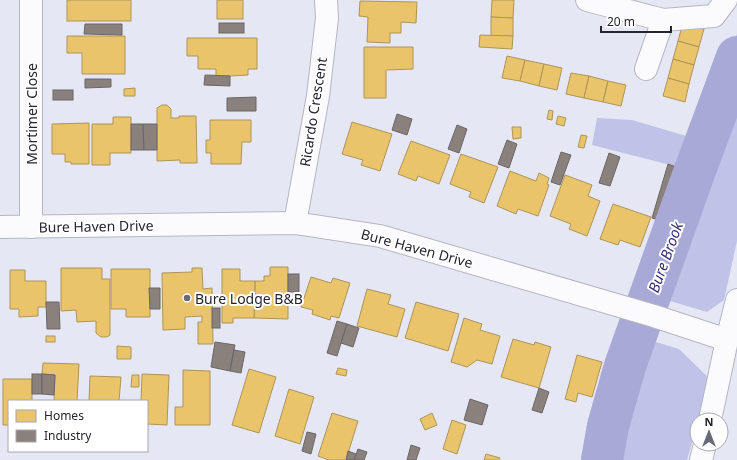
<svg xmlns="http://www.w3.org/2000/svg" width="737" height="460" viewBox="0 0 737 460" font-family="'Noto Sans',sans-serif">
<style>
.forest{fill:#c0c2e8}
.homes{fill:#e9c46a;stroke:#ae9459}
.industry{fill:#8a817c;stroke:#6b6566}
.lines{fill:none;stroke-linecap:round;stroke-linejoin:round}
.river{stroke:#a8a9d6;stroke-width:42}
.street-casing{stroke:#b5b6c1;stroke-width:24}
.secondary-casing{stroke:#b5b6c1;stroke-width:24}
.street{stroke:#fbfbfe;stroke-width:22}
.secondary{stroke:#fbfbfe;stroke-width:22}
.poi-dot{fill:#686976;stroke:#fff;stroke-width:1.5}
.labels{text-anchor:middle;dominant-baseline:central;stroke-width:4;stroke-linejoin:round;paint-order:stroke}
.street-label{font-size:14px;fill:#242531;stroke:#fff}
.poi-label{font-size:14px;fill:#242531;stroke:#fff;text-anchor:start}
.water-label{font-size:15px;font-style:italic;fill:#363075;stroke:#fff}
</style>
<rect width="100%" height="100%" fill="#e6e7f5"/>
<!-- forest -->
<g class="forest">
<path d="M737 34V241L724 300 707 312 643 293 686 169 592 145 597 118 632 120 693 138Z"/>
<path d="M643 338 679 349 710 379 698 420H697V425L687 460H612Z"/>
</g>
<!-- homes -->
<g class="homes">
<rect x="67" y="0" width="64" height="21"/>
<rect x="217" y="0" width="26" height="19"/>
<path d="M492 0H514L513 18 491 17Z"/>
<path d="M360 1 417 2 416 23 401 22V33H390V43L367 42 368 17 359 16Z"/>
<path d="M491 17 513 18V36H491Z"/>
<path d="M683 23 704 29 699 47 678 41Z"/>
<path d="M480 35 513 36 512 49 479 47Z"/>
<path d="M67 36H125V74H82V53H67Z"/>
<path d="M187 38H257V69H248V75L230 76H216V69H198V56H187Z"/>
<path d="M678 41 699 47 694 65 673 59Z"/>
<path d="M364 47H413V69L386 70V98H364Z"/>
<path d="M507 56 525 60 520 81 502 78Z"/>
<path d="M673 59 694 65 689 84 668 78Z"/>
<path d="M525 60 544 64 539 86 520 81Z"/>
<path d="M544 64 562 68 557 90 539 86Z"/>
<path d="M571 73 589 76 584 98 566 94Z"/>
<path d="M589 76 608 81 603 102 584 98Z"/>
<path d="M668 78 689 84 685 102 663 96Z"/>
<path d="M608 81 626 85 621 106 603 102Z"/>
<path d="M135 88V96H124V89Z"/>
<path d="M162 105H167L171 109V118H179V116H196L197 163H180V160L157 161V108Z"/>
<path d="M549 110 553 111 552 120 547 119Z"/>
<path d="M558 116 566 118 564 126 556 124Z"/>
<path d="M113 117H131V153H110V165H92V124H113Z"/>
<path d="M210 120H251V142H242L241 164H211V153H206V140H210Z"/>
<path d="M352 122 392 134 380 171 361 165 363 160 342 154Z"/>
<path d="M89 123V164H71V162H65V154H52V124Z"/>
<path d="M512 127H521V138L513 139Z"/>
<path d="M581 135 587 136 584 148 578 147Z"/>
<path d="M411 141 450 155 439 184 418 176 416 181 398 174Z"/>
<path d="M461 154 498 167 484 203 469 197 471 192 450 184Z"/>
<path d="M510 171 536 181 539 173 549 178 547 184 549 185 538 216 518 209 516 214 497 206Z"/>
<path d="M565 175 592 185 588 196 600 201 587 236 569 229 571 224 550 216Z"/>
<path d="M613 204 651 217 640 247 620 240 618 245 600 239Z"/>
<path d="M270 267H288V319L254 318 255 281H264V276H270Z"/>
<path d="M61 268H102V279H110V335L107 337H101L96 333V321L77 322 76 310 61 311Z"/>
<path d="M192 268H202L203 289 212 288 213 344H198V322H202V316L185 317V329L163 330 162 273 192 272Z"/>
<path d="M111 269H150V317H126V309H111Z"/>
<path d="M222 269H240V281H255L254 318H233V323H222Z"/>
<path d="M10 270H25V281H46V307H38V316L19 317V309H10Z"/>
<path d="M311 277 331 283 333 278 350 283 339 318 331 316 330 320 312 314 313 310 301 307Z"/>
<path d="M367 289 391 295 388 304 405 309 397 337 357 326Z"/>
<path d="M416 302 459 314 448 351 405 338Z"/>
<path d="M464 318 482 324 480 330 500 336 492 364 477 360 467 367 451 362Z"/>
<rect x="46" y="336" width="9" height="6"/>
<path d="M513 339 534 345 535 342 551 347 539 388 501 377Z"/>
<path d="M117 346 131 347V359H117Z"/>
<path d="M577 355 602 362 592 397 578 393 576 402 565 399Z"/>
<path d="M43 363 79 364 77 401H54L55 375 42 374Z"/>
<path d="M338 368 347 370 346 376 336 374Z"/>
<path d="M249 369 276 377 259 433 232 425Z"/>
<path d="M183 370 210 371V425H175V407H183Z"/>
<path d="M142 374 169 375 167 425 147 424V401H141Z"/>
<path d="M132 375H139V387H131Z"/>
<path d="M90 376 121 377 119 401H89Z"/>
<path d="M3 379H32V401H9V425H3Z"/>
<path d="M289 389 314 397 300 444 275 436Z"/>
<path d="M332 413 358 421 346 460H329L318 456Z"/>
<path d="M432 413 437 425 425 430 420 419Z"/>
<path d="M452 420 466 425 457 454 443 449Z"/>
<path d="M486 454 500 458 499 460H484Z"/>
</g>
<!-- industry -->
<g class="industry">
<rect x="219" y="23" width="25" height="10"/>
<path d="M85 24H122V35L84 34Z"/>
<path d="M205 75 230 76V86L204 85Z"/>
<path d="M85 79H111V87L85 88Z"/>
<rect x="53" y="90" width="20" height="10"/>
<path d="M256 97V111H227V98Z"/>
<path d="M397 114 412 119 407 135 392 130Z"/>
<path d="M131 124H143L144 150H131Z"/>
<path d="M143 124H157V150H144Z"/>
<path d="M457 125 467 129 459 153 448 149Z"/>
<path d="M507 140 517 144 509 168 498 164Z"/>
<path d="M561 152 571 155 560 185 551 182Z"/>
<path d="M609 153 620 157 610 186 599 183Z"/>
<path d="M668 164 679 168 662 221 652 218Z"/>
<rect x="288" y="274" width="11" height="18"/>
<path d="M149 288H160V309H150Z"/>
<path d="M46 302H59L60 329H47Z"/>
<rect x="212" y="308" width="8" height="20"/>
<path d="M337 321 347 324 337 356 327 353Z"/>
<path d="M347 324 359 328 353 347 341 343Z"/>
<path d="M215 342 235 345 230 371 211 367Z"/>
<path d="M234 350 245 352 241 373 230 371Z"/>
<rect x="32" y="374" width="10" height="20"/>
<path d="M42 374 55 375 54 395 42 394Z"/>
<path d="M539 388 549 392 542 413 532 410Z"/>
<path d="M470 399 488 405 482 425 464 420Z"/>
<path d="M307 432 316 434 311 454 302 451Z"/>
<path d="M411 445 420 448 416 460H407Z"/>
<path d="M358 449 367 452 364 460H354Z"/>
<path d="M348 451 356 454 354 460H346Z"/>
</g>
<g class="lines">
<!-- river -->
<path class="river" d="M602 460 608 426 625 366 694 173 737 57"/>
<defs>
<g id="street">
<path d="M31 0V227"/>
<path d="M587 0 663 20 714 16 726 0"/>
<path d="M646 69 663 20"/>
<path d="M295 223 318 96 327 18 326 0"/>
<path d="M0 227 295 223 380 236 654 316 727 340"/>
</g>
<g id="secondary">
<path d="M710 420 727 340 737 300"/>
<path d="M701 460 705 444"/>
</g>
</defs>
<!-- street casing -->
<use href="#street" class="street-casing"/>
<!-- secondary casing -->
<use href="#secondary" class="secondary-casing"/>
<!-- street -->
<use href="#street" class="street"/>
<!-- secondary -->
<use href="#secondary" class="secondary"/>
</g>
<!-- markers -->
<circle class="poi-dot" cx="187" cy="298" r="4"/>
<g class="labels">
<!-- street labels -->
<g class="street-label">
<text transform="translate(313 112) rotate(-81)">Ricardo Crescent</text>
<text transform="translate(31 114) rotate(-90)">Mortimer Close</text>
<text transform="translate(96 226) rotate(-1)">Bure Haven Drive</text>
<text transform="translate(417 248) rotate(15)">Bure Haven Drive</text>
</g>
<!-- poi labels -->
<g class="poi-label">
<text x="195" y="298">Bure Lodge B&amp;B</text>
</g>
<!-- water labels -->
<g class="water-label">
<text transform="translate(665 257) rotate(-70)">Bure Brook</text>
</g>
</g>
<!-- legend -->
<rect x="8" y="400" width="140" height="52" fill="#ffffff" stroke="#a7a8ad"/>
<rect x="16" y="410" width="20" height="12" fill="#e9c46a" stroke="#a7a8ad"/>
<text x="44" y="420" font-size="12" fill="#242531">Homes</text>
<rect x="16" y="430" width="20" height="12" fill="#8a817c" stroke="#a7a8ad"/>
<text x="44" y="440" font-size="12" fill="#242531">Industry</text>
<!-- north arrow -->
<g transform="translate(709 432)"><circle r="19" fill="#ffffff" stroke="#a7a8ad"/>
<path d="M0-3L7 15L0 10L-7 15Z" fill="#686976"/>
<text y="-6" font-size="11" font-weight="bold" text-anchor="middle" fill="#242531">N</text>
</g>
<!-- scale -->
<path d="M601 26v6h70v-6" fill="none" stroke="#242531" stroke-width="2"/>
<text x="607" y="26" font-size="12" fill="#242531" stroke="#ffffff" stroke-width="3" paint-order="stroke">20 m</text>
</svg>
